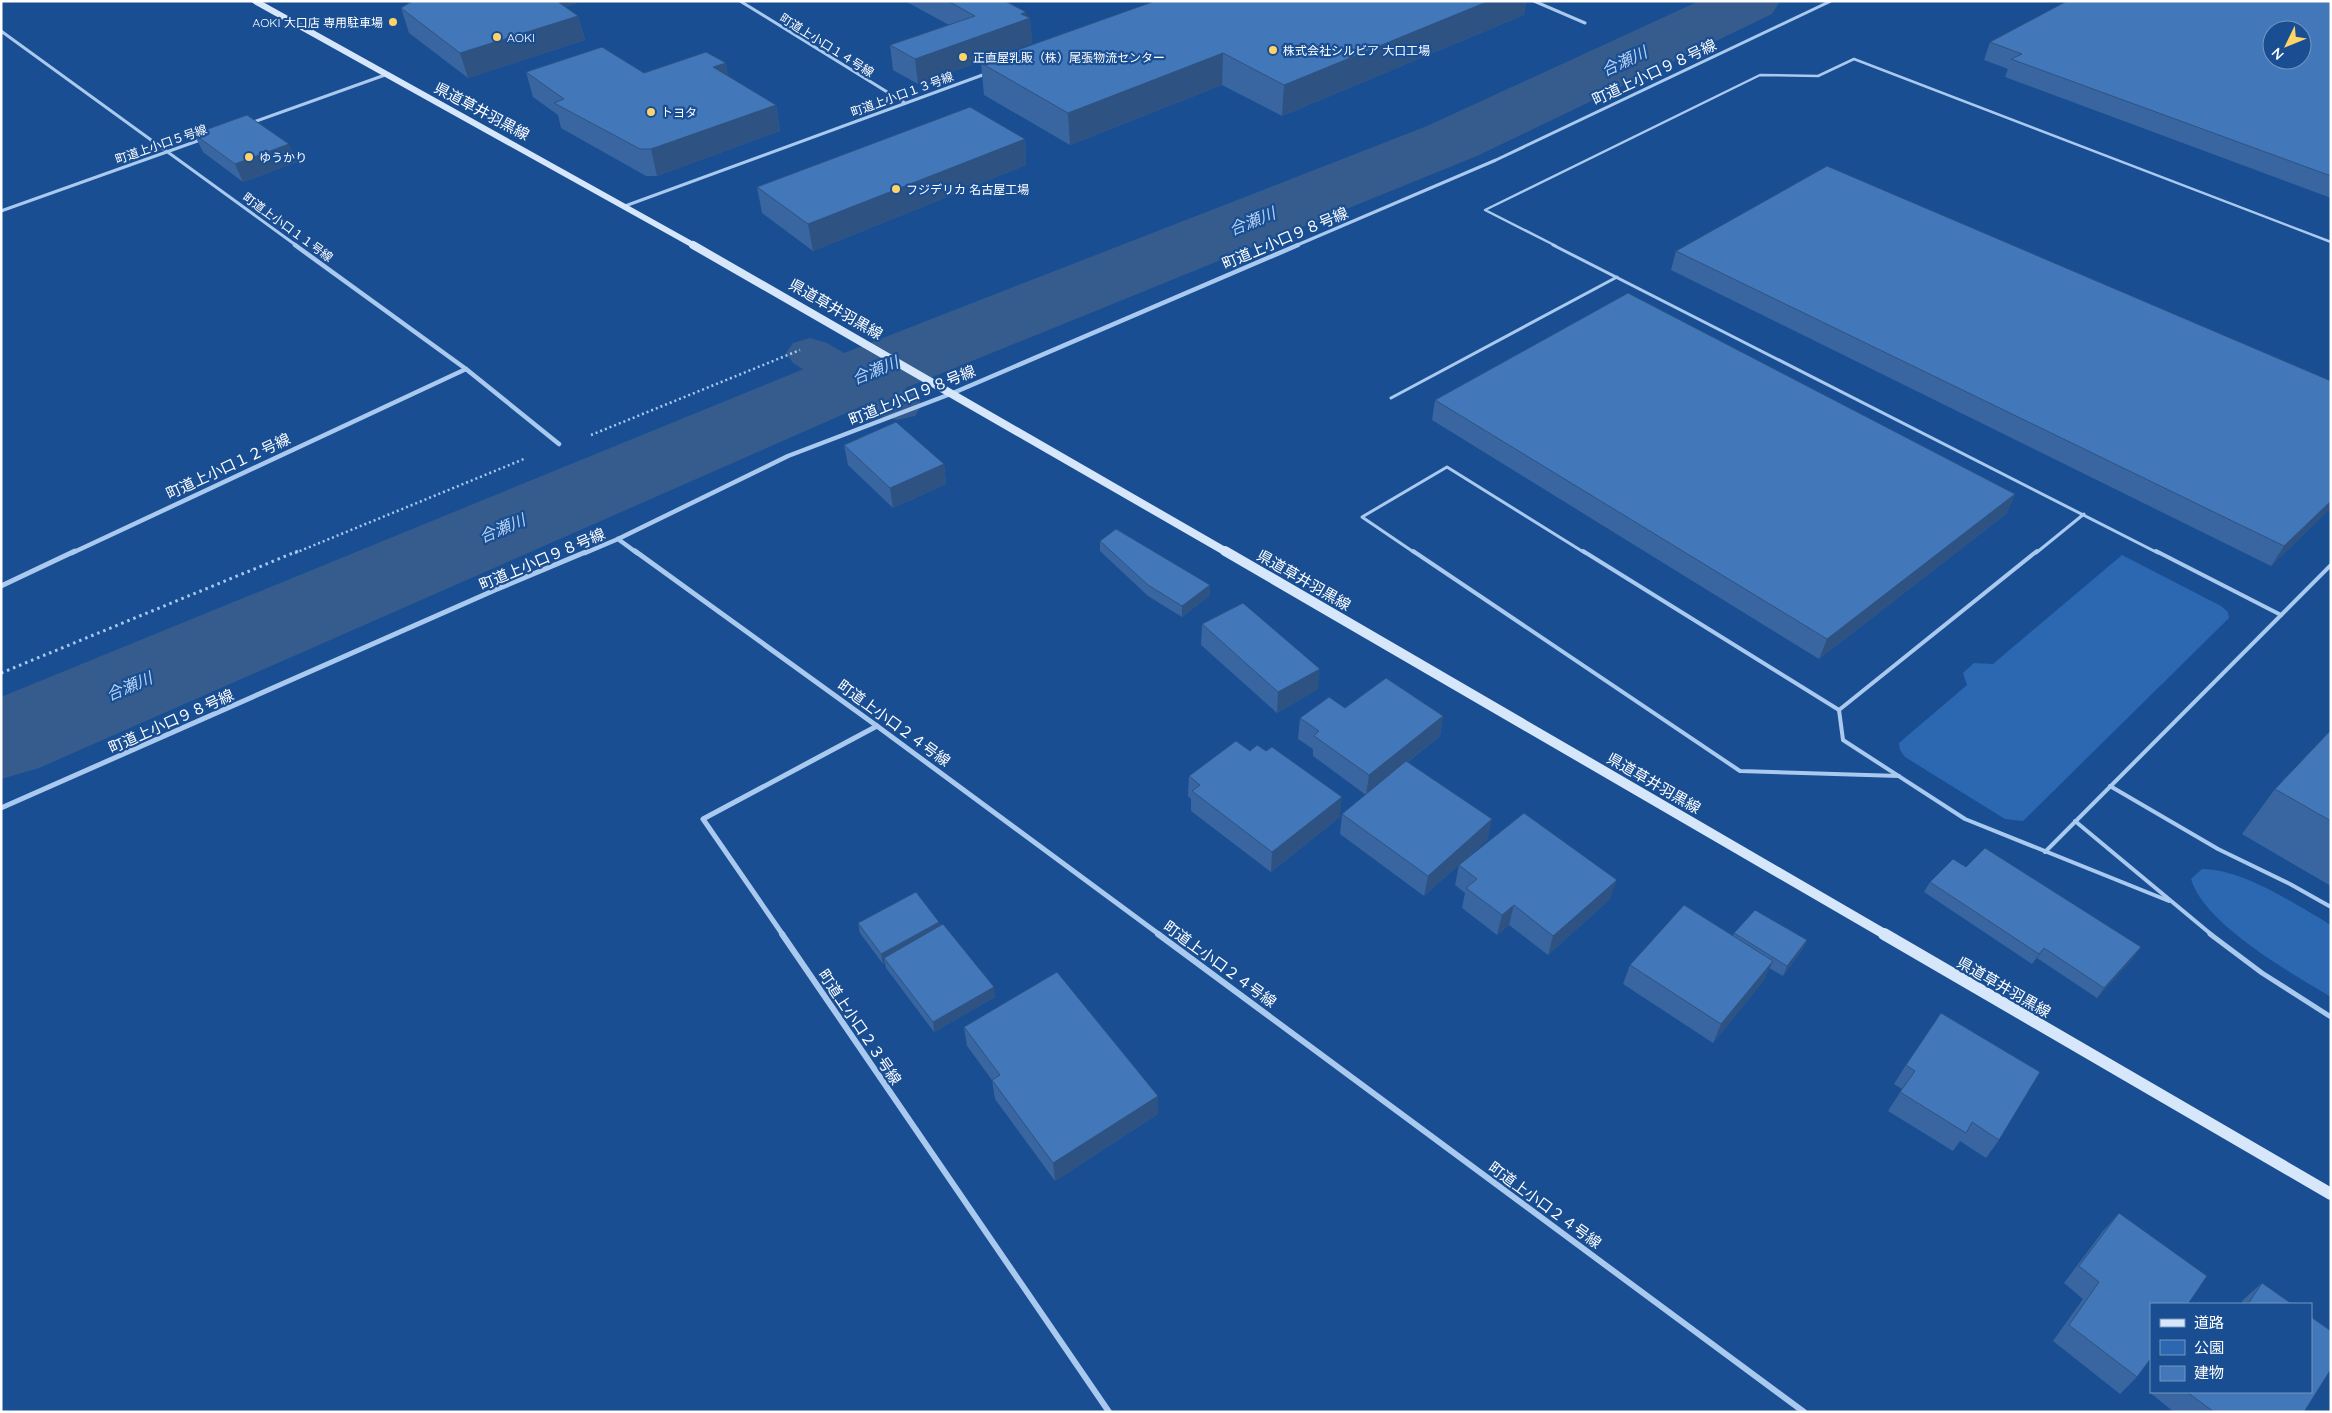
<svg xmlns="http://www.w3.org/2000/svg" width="2332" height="1413" viewBox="0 0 2332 1413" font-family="Quicksand,'Noto Sans JP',sans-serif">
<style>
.green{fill:#2c68b1}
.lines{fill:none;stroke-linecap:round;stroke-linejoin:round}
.canal{fill:#355c8d;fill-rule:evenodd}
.river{fill:#355c8d;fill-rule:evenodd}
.path-far1{stroke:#aac9ef;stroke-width:2.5;stroke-dasharray:2 3;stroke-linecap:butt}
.path{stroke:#aac9ef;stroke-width:3;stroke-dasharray:2.5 4;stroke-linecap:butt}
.service-far3{stroke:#aac9ef;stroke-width:2.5}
.service-far2{stroke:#aac9ef;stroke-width:3}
.service-far1{stroke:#aac9ef;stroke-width:4}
.service{stroke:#aac9ef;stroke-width:5}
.minor-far3{stroke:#aac9ef;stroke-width:3}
.minor-far2{stroke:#aac9ef;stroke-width:4.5}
.minor-far1{stroke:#aac9ef;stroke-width:5}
.minor{stroke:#aac9ef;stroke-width:6}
.secondary-far3{stroke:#d7e7fb;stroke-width:6}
.secondary-far2{stroke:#d7e7fb;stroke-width:8}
.secondary-far1{stroke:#d7e7fb;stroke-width:10}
.secondary{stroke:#d7e7fb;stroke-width:12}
.wall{fill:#3966a0}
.shaded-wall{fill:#2e5382}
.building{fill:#4277ba;stroke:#2e5382;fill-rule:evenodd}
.poi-dot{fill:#ffd368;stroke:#194e93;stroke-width:2}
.labels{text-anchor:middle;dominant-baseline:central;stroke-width:4.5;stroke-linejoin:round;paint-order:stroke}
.far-poi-label{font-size:12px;fill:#fff;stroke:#194e93;text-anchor:start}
.far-street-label{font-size:12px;fill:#fff;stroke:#194e93}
.street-label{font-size:15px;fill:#fff;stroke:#194e93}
.water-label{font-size:16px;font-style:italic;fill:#b6d3f6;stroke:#194e93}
</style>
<rect width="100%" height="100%" fill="#194e93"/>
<!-- green -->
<g class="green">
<path d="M2122 555 2221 606 2228 612 2229 618 2023 821 2005 819 1905 757 1900 750 1899 743 1967 685 1963 673 1974 663 1993 664Z"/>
<path d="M2202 869C2243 869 2295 904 2331 925V997C2291 973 2204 924 2191 879Z"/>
</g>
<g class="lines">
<!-- canal -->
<path class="canal" d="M810 338 827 343 915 394 922 405 915 416 897 420 879 416 793 363 786 353 793 343Z"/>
<!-- river -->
<path class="river" d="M1699 1H1780L1772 14 1477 156 876 400 39 768 1 779V697L816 364 1427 126Z"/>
<!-- path-far1 -->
<g class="path-far1">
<path d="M591 435 800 350"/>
<path d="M295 553 524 459"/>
</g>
<!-- path -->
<path class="path" d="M1 673 298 551"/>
<!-- service-far3 -->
<path class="service-far3" d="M1556 246 1485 210 1760 75 1818 76 1854 59 2331 242"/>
<!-- service-far2 -->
<g class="service-far2">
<path d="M1553 245 2158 553"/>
<path d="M1391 398 1617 277"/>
<path d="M1415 553 1362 517 1447 467 1585 553"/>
<path d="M2036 553 2084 514"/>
</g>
<!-- service-far1 -->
<g class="service-far1">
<path d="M1413 551 1740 771 1899 776"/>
<path d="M1583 551 1839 710"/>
<path d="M2037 551 1839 710 1843 740 1965 819 2169 901"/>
<path d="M2156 551 2281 615"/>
<path d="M2110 786 2218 849 2290 884 2331 907"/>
<path d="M2075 821 2212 935"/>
<path d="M2045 852 2331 565"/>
</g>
<!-- service -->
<path class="service" d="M2210 934 2262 973 2331 1017"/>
<!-- minor-far3 -->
<g class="minor-far3">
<path d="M740 1 905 103"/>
<path d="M1534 1 1585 23"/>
<path d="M1 31 297 246"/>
<path d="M251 123 385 75"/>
<path d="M625 206 988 73"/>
<path d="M1 211 203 139"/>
<path d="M1295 246 1496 160 1831 1"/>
</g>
<!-- minor-far2 -->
<g class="minor-far2">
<path d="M295 245 466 369 559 444"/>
<path d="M618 539 637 553"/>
<path d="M72 553 466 369"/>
<path d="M585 553 618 539 788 456 953 393 1298 245"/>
</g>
<!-- minor-far1 -->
<g class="minor-far1">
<path d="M635 551 877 726 1160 935"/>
<path d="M1 586 75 551"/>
<path d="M1 808 495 590 588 551"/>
<path d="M783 935 703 819 877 726"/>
</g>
<!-- minor -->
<g class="minor">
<path d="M782 934 1109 1412"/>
<path d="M1158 934 1804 1412"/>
</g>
<!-- secondary-far3 -->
<path class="secondary-far3" d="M255 1 695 246"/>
<!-- secondary-far2 -->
<path class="secondary-far2" d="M693 245 1228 553"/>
<!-- secondary-far1 -->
<path class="secondary-far1" d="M1225 551 1886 935"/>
<!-- secondary -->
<path class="secondary" d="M1884 934 2331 1194"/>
</g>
<!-- wall -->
<g class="wall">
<path d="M414 1H582L565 7 578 16 585 40 468 78 409 33 401 8Z"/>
<path d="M905 1H1005L1030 18 1032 43 918 84 893 70 890 45 949 25Z"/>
<path d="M1155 1H1526L1524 15 1282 116 1222 85 1070 145 984 95 981 63Z"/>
<path d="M2331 1V198L2005 77 2008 69 1984 60 1990 42Z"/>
<path d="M726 63 728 76 776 105 780 131 657 176H646L561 128 558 115 533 97 526 72 644 73Z"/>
<path d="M194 134 297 162 243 182 203 152Z"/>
<path d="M1025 139 1026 165 813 251 762 213 757 187Z"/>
<path d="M1676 251 2331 381V508L2271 566 1671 270Z"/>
<path d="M1435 400 2015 494 2006 514 1819 659 1432 420Z"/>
<path d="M844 445 944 464 946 484 893 508 848 465Z"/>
<path d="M1100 541 1210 595 1182 617 1148 596 1100 551Z"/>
<path d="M1202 624 1318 689 1277 713 1201 645Z"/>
<path d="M1345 708 1443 716 1440 736 1408 762 1488 839 1424 896 1340 834 1342 814 1366 795 1313 756V749L1298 739 1300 718Z"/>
<path d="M2331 730V886L2242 834 2275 789Z"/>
<path d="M1250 751H1266L1340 817 1271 872 1191 811V799L1188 796 1189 776Z"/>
<path d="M1459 865 1610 899 1548 955 1509 925 1497 935 1462 908 1465 893 1455 885Z"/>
<path d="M1966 867 2134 957 2097 998 2037 958 2032 964 1924 892 1930 882Z"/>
<path d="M939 922 940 926 995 997 934 1032 886 968 885 963 883 964 860 933 858 923Z"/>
<path d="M1734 933 1807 940 1802 950 1783 976 1769 968 1764 980 1713 1043 1623 984 1630 965 1733 936Z"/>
<path d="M1941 1013 1999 1140 1986 1158 1960 1141 1953 1151 1888 1111 1902 1089 1894 1084 1906 1065Z"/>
<path d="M964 1027 1158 1114 1055 1181 995 1099 992 1080 967 1046Z"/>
<path d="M2119 1213 2137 1377 2120 1394 2053 1341 2083 1299 2064 1283 2103 1231Z"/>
<path d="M2262 1283 2292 1304H2241L2243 1300Z"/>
<path d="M2151 1390V1392H2311L2304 1412H2174L2149 1392Z"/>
</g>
<!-- shaded-wall -->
<g class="shaded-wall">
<path d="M541 1H582L544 13Z"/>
<path d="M1489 1H1526L1524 15 1282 116 1284 85Z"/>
<path d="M1026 12 1027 19 1030 18 1032 43 918 84 915 59Z"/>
<path d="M578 16 585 40 468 78 460 53Z"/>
<path d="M1223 53 1222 85 1070 145 1068 113Z"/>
<path d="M726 63 731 88 713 67Z"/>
<path d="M776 105 780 131 657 176 651 149Z"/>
<path d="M1025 139 1026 165 813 251 808 224Z"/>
<path d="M289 144 297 162 243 182 235 164Z"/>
<path d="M944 464 946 484 893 508 890 488Z"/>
<path d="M2015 494 2006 514 1819 659 1827 639Z"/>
<path d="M2331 501V508L2271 566 2284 546Z"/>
<path d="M1210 585V595L1182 617V606Z"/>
<path d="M1320 669 1318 689 1277 713 1278 692Z"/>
<path d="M1443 716 1440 736 1366 795 1369 775Z"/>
<path d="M1342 797 1340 817 1271 872 1272 852Z"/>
<path d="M1492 819 1488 839 1424 896 1428 876Z"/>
<path d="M1617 880 1610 899 1548 955 1553 936Z"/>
<path d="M1514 905 1509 925 1497 935 1502 915Z"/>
<path d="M939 922 941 932 884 958 885 963 883 964 881 954Z"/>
<path d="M1807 940 1802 950 1783 976 1787 966Z"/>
<path d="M2141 947 2134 957 2097 998 2104 988Z"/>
<path d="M2044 948 2037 958 2032 964 2039 954Z"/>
<path d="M1773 961 1764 980 1713 1043 1721 1024Z"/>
<path d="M994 987 995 997 934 1032 933 1022Z"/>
<path d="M1158 1096V1114L1055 1181 1053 1163Z"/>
</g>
<!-- building -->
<g class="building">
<path d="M414 1H557L578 16 460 53 401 8 409 3Z"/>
<path d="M948 1H1005L1026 12 1021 14 1030 18 915 59 890 45 975 16Z"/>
<path d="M1155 1H1489L1284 85 1223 53 1068 113 981 63Z"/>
<path d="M2067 1H2331V176L2011 59 2022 54 1990 42ZM2272 30H2302V60H2272Z"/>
<path d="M602 47 644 73 706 52 726 63 713 67 776 105 651 149H640L554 103 564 99 526 72Z"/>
<path d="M970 107 1025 139 808 224 757 187Z"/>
<path d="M247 115 289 144 235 164 194 134Z"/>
<path d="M1827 166 2331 381V501L2284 546 1676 251Z"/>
<path d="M1628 293 2015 494 1827 639 1435 400Z"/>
<path d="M896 422 944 464 890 488 844 445Z"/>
<path d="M1116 529 1210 585 1182 606 1148 585 1100 541Z"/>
<path d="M1243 603 1320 669 1278 692 1202 624Z"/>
<path d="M1386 678 1443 716 1369 775 1314 736 1319 731 1300 718 1329 697 1345 708Z"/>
<path d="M2331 730V821L2275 789Z"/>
<path d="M1236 741 1250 751 1257 745 1266 751 1272 747 1342 797 1272 852 1192 791 1200 785 1189 776Z"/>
<path d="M1406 761 1492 819 1428 876 1342 814Z"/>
<path d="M1524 813 1617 880 1553 936 1514 905 1502 915 1466 888 1477 879 1459 865Z"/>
<path d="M1985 848 2141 947 2104 988 2044 948 2039 954 1930 882 1953 859 1966 867Z"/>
<path d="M916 892 939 922 881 954 858 923Z"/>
<path d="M1684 905 1773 961 1721 1024 1630 965Z"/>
<path d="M1755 910 1807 940 1787 966 1734 933Z"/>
<path d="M943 924 994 987 933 1022 884 958Z"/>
<path d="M1057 972 1158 1096 1053 1163 992 1080 1000 1075 964 1027Z"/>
<path d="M1941 1013 2040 1072 1999 1140 1972 1122 1966 1133 1900 1092 1915 1071 1906 1065Z"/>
<path d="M2119 1213 2207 1276 2188 1304H2151V1358L2137 1377 2069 1325 2099 1282 2079 1266Z"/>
<path d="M2262 1283 2292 1304H2248Z"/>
<path d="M2311 1317 2331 1331V1369L2304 1412H2214L2187 1392H2311Z"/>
</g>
<!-- markers -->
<g class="poi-dot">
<circle cx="393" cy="22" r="5"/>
<circle cx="497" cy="37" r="5"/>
<circle cx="1273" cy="50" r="5"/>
<circle cx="963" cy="57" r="5"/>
<circle cx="651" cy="112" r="5"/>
<circle cx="249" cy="157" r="5"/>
<circle cx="896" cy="189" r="5"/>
</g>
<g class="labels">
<!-- far-poi labels -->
<g class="far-poi-label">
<text x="383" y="22" text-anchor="end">AOKI 大口店 専用駐車場</text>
<text x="507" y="37">AOKI</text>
<text x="1283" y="50">株式会社シルビア 大口工場</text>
<text x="973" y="57">正直屋乳販（株）尾張物流センター</text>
<text x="661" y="112">トヨタ</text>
<text x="259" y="157">ゆうかり</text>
<text x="906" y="189">フジデリカ 名古屋工場</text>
</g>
<!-- far-street labels -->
<g class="far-street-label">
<text transform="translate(827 45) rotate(32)">町道上小口１４号線</text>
<text transform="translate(902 94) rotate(-20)">町道上小口１３号線</text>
<text transform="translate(161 144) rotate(-19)">町道上小口５号線</text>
<text transform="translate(288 227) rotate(36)">町道上小口１１号線</text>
</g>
<!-- street labels -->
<g class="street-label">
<text transform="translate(1654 72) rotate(-25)">町道上小口９８号線</text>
<text transform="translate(482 111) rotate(28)">県道草井羽黒線</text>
<text transform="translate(1285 238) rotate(-23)">町道上小口９８号線</text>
<text transform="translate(836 309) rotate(30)">県道草井羽黒線</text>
<text transform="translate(912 395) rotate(-22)">町道上小口９８号線</text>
<text transform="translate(228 466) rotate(-25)">町道上小口１２号線</text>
<text transform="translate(542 559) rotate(-23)">町道上小口９８号線</text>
<text transform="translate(1304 580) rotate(30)">県道草井羽黒線</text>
<text transform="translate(171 721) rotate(-24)">町道上小口９８号線</text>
<text transform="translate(894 723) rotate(36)">町道上小口２４号線</text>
<text transform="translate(1654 783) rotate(30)">県道草井羽黒線</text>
<text transform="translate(1220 964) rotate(36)">町道上小口２４号線</text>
<text transform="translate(2004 987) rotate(30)">県道草井羽黒線</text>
<text transform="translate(860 1027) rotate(56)">町道上小口２３号線</text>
<text transform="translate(1545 1205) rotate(36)">町道上小口２４号線</text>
</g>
<!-- water labels -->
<g class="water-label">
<text transform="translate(1624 61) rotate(-25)">合瀬川</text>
<text transform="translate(1252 221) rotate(-22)">合瀬川</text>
<text transform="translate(875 370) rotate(-22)">合瀬川</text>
<text transform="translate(502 528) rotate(-23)">合瀬川</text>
<text transform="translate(129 686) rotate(-23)">合瀬川</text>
</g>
</g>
<!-- border -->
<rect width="2332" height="1413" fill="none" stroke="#ffffff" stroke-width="5"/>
<!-- legend -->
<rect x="2150" y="1303" width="162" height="90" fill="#194e93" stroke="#7595be"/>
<rect x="2160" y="1319" width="25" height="8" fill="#d7e7fb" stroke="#7595be"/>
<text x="2194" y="1328" font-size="15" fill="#ffffff">道路</text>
<rect x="2160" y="1340" width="25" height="15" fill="#2c68b1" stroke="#7595be"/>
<text x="2194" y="1353" font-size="15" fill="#ffffff">公園</text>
<rect x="2160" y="1366" width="25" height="15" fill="#4277ba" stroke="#7595be"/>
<text x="2194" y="1378" font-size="15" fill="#ffffff">建物</text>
<!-- north arrow -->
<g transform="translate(2287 45) rotate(227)"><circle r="24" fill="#194e93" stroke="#7595be"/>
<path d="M0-4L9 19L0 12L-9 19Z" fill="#ffd368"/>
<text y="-8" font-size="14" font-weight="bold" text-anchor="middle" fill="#ffffff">N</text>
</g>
</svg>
